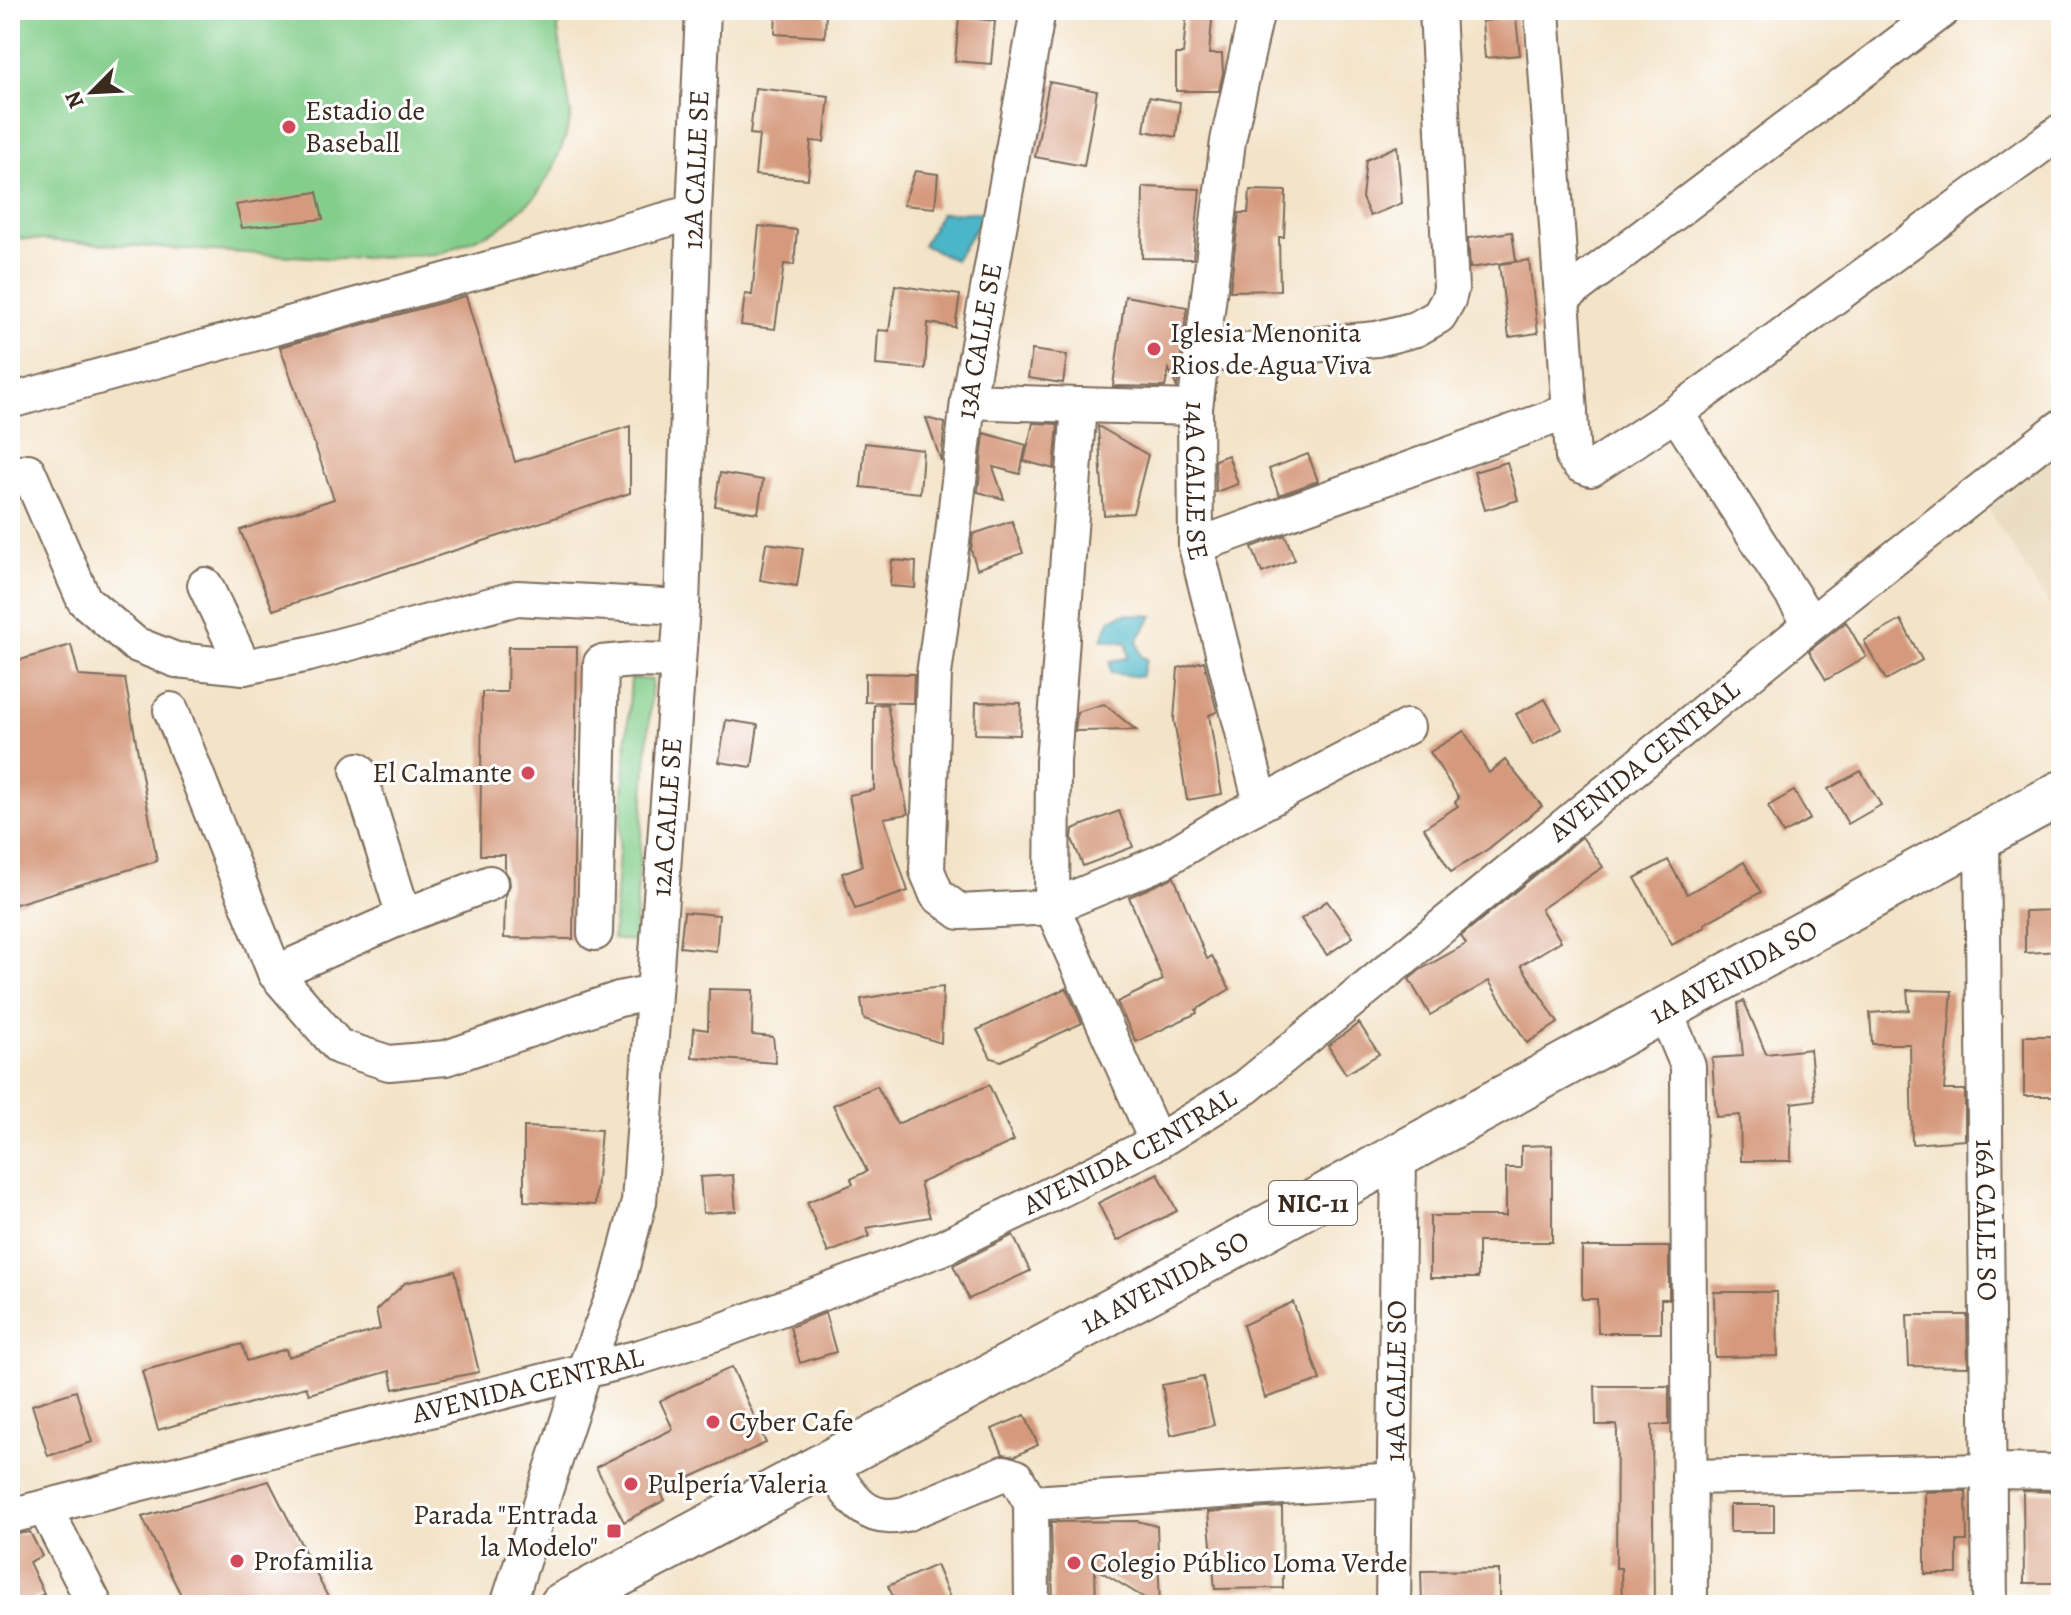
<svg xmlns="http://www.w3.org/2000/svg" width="2071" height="1615" viewBox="0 0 2071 1615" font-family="Alegreya,serif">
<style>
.built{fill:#e6d6b7}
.green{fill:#83ce8b;stroke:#5f7c54;stroke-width:2}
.water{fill:#4bb6c8;stroke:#437073;stroke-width:2}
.building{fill:#d59a7d}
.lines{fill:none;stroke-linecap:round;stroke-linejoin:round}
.minor-casing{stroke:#7b6b5a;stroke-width:38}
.highway-casing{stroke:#7b6b5a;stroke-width:48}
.minor{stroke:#fff;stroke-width:34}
.highway{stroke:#fff;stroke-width:44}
.poi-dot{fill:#d1495b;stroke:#fff;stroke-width:3}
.labels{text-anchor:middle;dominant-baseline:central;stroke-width:6;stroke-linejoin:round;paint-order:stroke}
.shield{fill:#fff;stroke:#766a62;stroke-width:2}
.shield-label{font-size:26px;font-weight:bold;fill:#3b2a1e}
.poi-label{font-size:28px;fill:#3b2a1e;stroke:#fff;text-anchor:start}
.street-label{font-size:28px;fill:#3b2a1e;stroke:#fff}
</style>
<rect width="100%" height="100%" fill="#fff"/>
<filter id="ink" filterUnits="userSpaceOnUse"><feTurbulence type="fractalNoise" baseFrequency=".0125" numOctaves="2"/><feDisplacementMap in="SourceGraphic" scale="16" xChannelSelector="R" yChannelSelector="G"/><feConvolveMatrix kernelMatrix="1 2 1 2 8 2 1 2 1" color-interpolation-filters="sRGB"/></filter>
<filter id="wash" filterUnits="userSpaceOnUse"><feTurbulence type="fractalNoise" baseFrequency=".006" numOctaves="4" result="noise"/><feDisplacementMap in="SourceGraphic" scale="32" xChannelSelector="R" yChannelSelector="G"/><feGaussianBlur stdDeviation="1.8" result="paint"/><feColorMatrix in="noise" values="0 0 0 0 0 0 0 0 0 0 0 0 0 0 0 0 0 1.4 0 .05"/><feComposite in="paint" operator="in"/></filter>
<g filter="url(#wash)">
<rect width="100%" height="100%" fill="#f3e3c8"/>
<!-- built -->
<path class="built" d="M2061 441V624L1981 498Z"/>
<!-- green -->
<g class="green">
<path d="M10 10H555L571 116 565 138 553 169 536 196 499 229 440 254 340 259 10 238Z"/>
<path d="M631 678 652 680 634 941 613 939Z"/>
</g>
<!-- water -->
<g class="water">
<path d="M986 212 955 260 923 245 941 213Z"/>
<path d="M1123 614 1153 616 1137 640 1141 656 1147 659 1141 677 1111 673 1110 661 1128 658 1127 643 1102 639 1110 620Z"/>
</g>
<g id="blocks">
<!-- building -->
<g class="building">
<path d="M776 10H826L825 37 775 34Z"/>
<path d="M1187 10H1213L1209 54H1222L1223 73 1219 91H1176V54H1183Z"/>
<path d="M959 17 995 21 991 64 955 61Z"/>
<path d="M1516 18 1520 55 1485 58 1482 21Z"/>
<path d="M1049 82 1097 91 1084 166 1035 157Z"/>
<path d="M755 88 829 96 824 142 811 141 808 179 755 175 759 135 750 134Z"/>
<path d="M1149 97 1180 102 1176 137 1144 131Z"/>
<path d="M1397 146 1402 203 1370 216 1362 198 1366 160Z"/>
<path d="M915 171 938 174 935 208 903 205Z"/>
<path d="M1143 187 1200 189 1193 259 1142 258Z"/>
<path d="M1250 190 1286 191 1284 237H1279L1280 290 1230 291 1239 213H1248Z"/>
<path d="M317 192 323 219 242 228 236 205Z"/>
<path d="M759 226 797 230 794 265 784 264 775 329 741 325 745 294 752 295Z"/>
<path d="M1512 232 1516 261 1470 268 1468 238Z"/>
<path d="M1529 260 1538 333 1509 337 1499 264Z"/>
<path d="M895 285 960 295 955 327 928 323 925 369 876 365 878 330 889 331Z"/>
<path d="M466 296 515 462 630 426V493L273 610 240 530 334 499 280 347Z"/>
<path d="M1125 296 1187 307 1177 388 1169 369 1165 387 1113 386Z"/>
<path d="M1032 350 1067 355 1063 383 1028 378Z"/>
<path d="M926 418 945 423 941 461Z"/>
<path d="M1033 423 1058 424 1054 469 1024 461Z"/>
<path d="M1098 426 1148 455 1133 513 1104 515Z"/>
<path d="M984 433 1026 445 1020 474 993 467 1004 499 978 492Z"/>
<path d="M865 443 923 450 920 493 861 487Z"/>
<path d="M1308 454 1318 481 1279 495 1269 469Z"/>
<path d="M1228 455 1238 484 1216 492 1215 460Z"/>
<path d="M1507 462 1518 500 1485 510 1474 472Z"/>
<path d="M720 473 763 480 758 513 715 506Z"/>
<path d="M1012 521 1023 553 977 569 971 550 973 534Z"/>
<path d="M1285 535 1295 560 1262 573 1252 547Z"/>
<path d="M766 543 803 548 797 586 760 580Z"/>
<path d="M892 560 916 562 915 588 890 586Z"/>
<path d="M1901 620 1922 660 1886 680 1864 641Z"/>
<path d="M1846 622 1866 657 1826 680 1809 651Z"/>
<path d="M71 645 79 676 125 679 157 861 13 905 10 885V663Z"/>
<path d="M508 647H577L573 939 504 938 505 896 510 885 509 877 505 871V855H480L482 692H507Z"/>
<path d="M1204 661 1217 712 1209 715 1222 794 1187 800 1174 720 1178 668Z"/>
<path d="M865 673 914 674 913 703 865 702Z"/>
<path d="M1545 699 1562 729 1533 745 1516 714Z"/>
<path d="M976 702 1021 703 1020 735 975 734Z"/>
<path d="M887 704 908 814 884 818 908 891 855 909 842 873 862 866 849 795 874 790V705Z"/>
<path d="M1104 704 1136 730 1075 731 1077 712Z"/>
<path d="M726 720 758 725 752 767 719 762Z"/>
<path d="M1464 731 1489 773 1505 760 1542 806 1488 849 1451 872 1424 828 1458 806 1455 802 1459 798 1430 752Z"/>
<path d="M1861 771 1881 805 1848 824 1828 789Z"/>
<path d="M1794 791 1810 819 1783 834 1768 806Z"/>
<path d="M1119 811 1133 847 1083 866 1072 839 1073 829Z"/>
<path d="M1582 837 1603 867 1541 909 1561 941 1521 965 1558 1023 1527 1043 1489 981 1430 1015 1409 979 1420 970 1466 944 1461 936Z"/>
<path d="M1668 860 1687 894 1744 862 1761 892 1704 924 1705 927 1672 945 1635 878Z"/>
<path d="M1174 877 1207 959 1212 956 1230 989 1196 1010 1197 1013 1136 1042 1117 1002 1163 980 1129 897Z"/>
<path d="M1327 901 1353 937 1327 955 1301 919Z"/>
<path d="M2061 910V951L2025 953V911Z"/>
<path d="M684 912 719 915 716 951 680 947Z"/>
<path d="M943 987 941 1043 864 1019 861 999 907 991Z"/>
<path d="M1066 988 1082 1023 1001 1061 991 1058 977 1030Z"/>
<path d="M709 989 753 990 752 1035 773 1037 776 1063 692 1057 694 1028 708 1030Z"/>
<path d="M1907 990 1952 991 1944 1090H1965V1140L1912 1144 1910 1044H1872L1870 1013 1909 1010Z"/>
<path d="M1744 1001 1766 1054 1810 1049 1815 1100 1792 1103 1791 1161H1741L1740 1115 1716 1117 1712 1058 1743 1056 1738 1003Z"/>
<path d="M1359 1023 1379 1054 1346 1074 1328 1046Z"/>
<rect x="2024" y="1036" width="37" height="60"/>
<path d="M989 1085 1014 1141 920 1183 930 1217 866 1228 870 1236 828 1253 807 1202 853 1184 851 1179 867 1171 833 1105 877 1086 897 1124Z"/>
<path d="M524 1127 601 1130 595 1205 524 1201Z"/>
<path d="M1552 1145V1242H1478V1278H1430V1216H1506V1168H1521V1146Z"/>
<path d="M1158 1173 1177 1211 1117 1241 1098 1203Z"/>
<path d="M733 1175 736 1211 703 1213 700 1177Z"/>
<path d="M1013 1235 1030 1271 969 1299 953 1265Z"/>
<path d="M1582 1247H1669V1299H1661V1333H1598L1597 1299H1582Z"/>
<path d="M455 1271 479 1372 394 1389 390 1371 309 1394 306 1387 158 1430 142 1371 242 1344 247 1361 286 1349 288 1357 380 1329 376 1310 405 1283Z"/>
<path d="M1714 1292H1777L1778 1356 1715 1357Z"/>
<path d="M1293 1302 1320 1380 1265 1398 1243 1325Z"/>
<path d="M825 1313 836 1352 800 1363 790 1327Z"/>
<path d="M1907 1315H1967L1968 1367 1909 1366Z"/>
<path d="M732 1367 766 1443 660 1491 665 1500 624 1522 596 1467 673 1429 660 1401Z"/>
<path d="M1203 1377 1214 1425 1171 1435 1162 1385Z"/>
<path d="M1595 1386H1669V1425H1652L1654 1605H1622L1621 1568H1616L1617 1425H1596Z"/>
<path d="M76 1391 92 1442 48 1456 32 1405Z"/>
<path d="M1025 1415 1038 1445 1015 1456 1003 1454 992 1429Z"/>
<path d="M269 1481 332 1605H186L142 1517Z"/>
<path d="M1966 1491 1967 1541H1957V1574H1925V1492Z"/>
<path d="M2023 1491 2061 1492V1583H2024Z"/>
<rect x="1730" y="1505" width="44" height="27"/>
<path d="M1282 1507 1283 1588 1215 1589 1208 1512Z"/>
<path d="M1137 1521 1157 1526 1160 1605H1156L1095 1568 1096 1605H1053L1051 1522Z"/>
<path d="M30 1532 42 1556 29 1562 44 1594 22 1605H10V1535Z"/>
<path d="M936 1565 953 1605H897L888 1586Z"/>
<path d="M1499 1570V1605H1422L1421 1571Z"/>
</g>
</g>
</g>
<g filter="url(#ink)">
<use href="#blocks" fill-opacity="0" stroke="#7b6b5a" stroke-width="2"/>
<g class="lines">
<defs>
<g id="minor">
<path d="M1038 10 968 401 953 534 934 674 927 871 937 895 960 912 1052 907 1161 862 1226 822 1407 727"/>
<path id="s1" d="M1257 10 1228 141 1195 408 1196 546 1261 803"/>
<path d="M1542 10 1573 457 1580 465 1591 469 1676 413"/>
<path d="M1562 298 1943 10"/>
<path d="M1202 355 1377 339 1416 329 1439 316 1448 300 1451 289 1437 10"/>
<path d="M10 401 694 212"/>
<path d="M968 401 1079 405"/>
<path d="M28 471 84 600 135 644 176 660 244 667"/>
<path d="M1196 546 1570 411"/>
<path d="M205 585 244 667 309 654 517 598 682 607"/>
<path d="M1811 624 1676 413 2061 131"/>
<path d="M171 710 275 973 339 1047 389 1063 446 1058 619 999 654 992"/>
<path d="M358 770 404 916"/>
<path id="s2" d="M1982 836 1990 1605"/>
<path d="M595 933 601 663 633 660 677 661"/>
<path d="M275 973 404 916 490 883"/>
<path d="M1664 1009 1688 1066 1690 1605"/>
<path d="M1157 1142 1052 907 1053 762 1079 405 1195 408"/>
<path d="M829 1463C848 1492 863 1525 905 1514L1004 1473 1016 1477 1031 1503 1396 1480"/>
<path d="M1689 1477 1989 1471 2061 1472"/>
<path d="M1031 1503 1032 1605"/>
<path d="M45 1508 95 1605"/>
<path id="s3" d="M10 1516 640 1357 713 1334 942 1248 1157 1142 1246 1087 1811 624 2061 427"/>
<path id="s4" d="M508 1605 584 1371 616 1289 639 1202 682 607 694 212 703 10"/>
<path id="s5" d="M1393 1605 1399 1156"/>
</g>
<g id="highway">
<path id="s6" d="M562 1605 1224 1251 2061 793"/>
</g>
</defs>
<!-- minor casing -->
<use href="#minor" class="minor-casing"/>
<!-- highway casing -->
<use href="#highway" class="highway-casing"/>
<!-- minor -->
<use href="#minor" class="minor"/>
<!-- highway -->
<use href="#highway" class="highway"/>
</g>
</g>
<!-- markers -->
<g class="poi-dot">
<circle cx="289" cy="127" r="8"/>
<circle cx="1154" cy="349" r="8"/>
<circle cx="528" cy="773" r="8"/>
<circle cx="713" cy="1422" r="8"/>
<circle cx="631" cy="1484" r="8"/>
<rect x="606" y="1523" width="16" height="16" rx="4"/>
<circle cx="237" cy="1561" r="8"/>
<circle cx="1074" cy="1563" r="8"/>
</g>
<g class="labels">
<!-- shield labels -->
<rect class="shield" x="1269" y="1181" width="88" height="44" rx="6"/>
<g class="shield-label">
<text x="1313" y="1203">NIC-11</text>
</g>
<!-- poi labels -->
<g class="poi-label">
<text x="305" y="111">Estadio de<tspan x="305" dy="32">Baseball</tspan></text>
<text x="1170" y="333">Iglesia Menonita<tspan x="1170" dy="32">Rios de Agua Viva</tspan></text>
<text x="512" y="773" text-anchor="end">El Calmante</text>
<text x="729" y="1422">Cyber Cafe</text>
<text x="647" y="1484">Pulpería Valeria</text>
<text x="598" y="1515" text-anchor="end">Parada "Entrada<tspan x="598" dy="32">la Modelo"</tspan></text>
<text x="253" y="1561">Profamilia</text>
<text x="1090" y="1563">Colegio Público Loma Verde</text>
</g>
<!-- street labels -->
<g class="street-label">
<text stroke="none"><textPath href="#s4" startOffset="1458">12A CALLE SE</textPath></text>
<text transform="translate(979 341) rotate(-80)">13A CALLE SE</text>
<text stroke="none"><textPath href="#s1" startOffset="476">14A CALLE SE</textPath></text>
<text stroke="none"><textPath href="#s3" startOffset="1830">AVENIDA CENTRAL</textPath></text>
<text stroke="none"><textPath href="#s4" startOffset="810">12A CALLE SE</textPath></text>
<text stroke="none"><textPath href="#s6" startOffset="1332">1A AVENIDA SO</textPath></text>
<text stroke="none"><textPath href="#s3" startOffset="1182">AVENIDA CENTRAL</textPath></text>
<text stroke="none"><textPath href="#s2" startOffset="384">16A CALLE SO</textPath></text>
<text stroke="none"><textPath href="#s6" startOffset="684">1A AVENIDA SO</textPath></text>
<text stroke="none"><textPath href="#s5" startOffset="224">14A CALLE SO</textPath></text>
<text stroke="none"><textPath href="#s3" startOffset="534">AVENIDA CENTRAL</textPath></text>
</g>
</g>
<!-- margin -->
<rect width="2071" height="1615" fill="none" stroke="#fff" stroke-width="40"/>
<!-- north arrow -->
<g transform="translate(92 92) rotate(246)" stroke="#ffffff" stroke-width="6" paint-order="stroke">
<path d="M0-6L14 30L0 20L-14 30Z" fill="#3b2a1e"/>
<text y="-12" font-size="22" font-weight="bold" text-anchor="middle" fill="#3b2a1e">N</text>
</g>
</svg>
